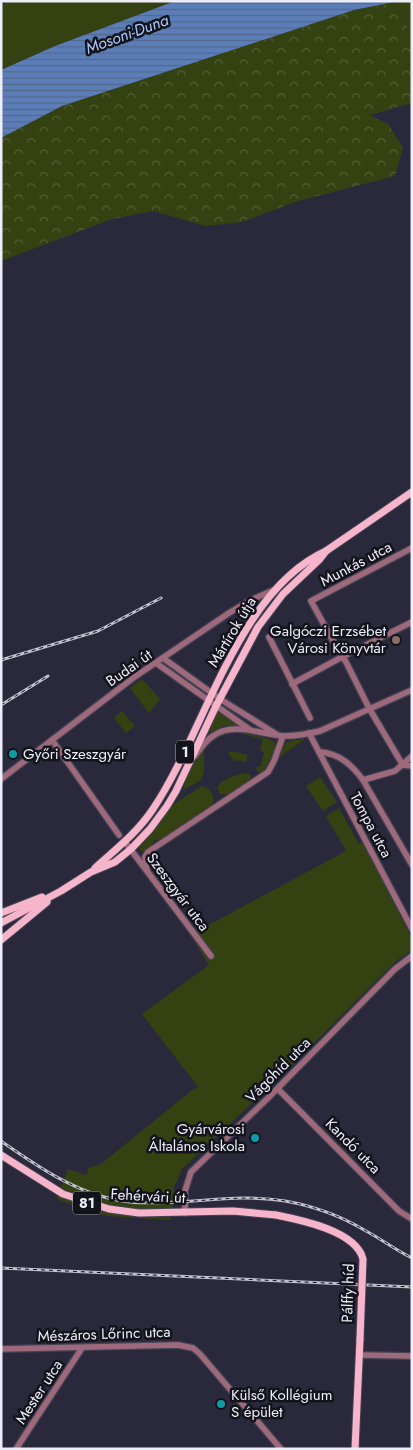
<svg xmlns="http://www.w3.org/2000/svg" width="413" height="1450" viewBox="0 0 413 1450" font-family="Jost,sans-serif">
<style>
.green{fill:#344212}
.forest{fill:url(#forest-crowns)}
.water{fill:url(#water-rules)}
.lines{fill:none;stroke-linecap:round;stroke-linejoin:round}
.minor-casing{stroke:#454456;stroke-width:8}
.major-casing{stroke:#454456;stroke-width:9}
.minor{stroke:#9e697b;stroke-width:5.5}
.major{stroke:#f7b5cb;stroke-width:7}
.rail-casing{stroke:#c2c1cf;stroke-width:3}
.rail{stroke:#13131b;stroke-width:1;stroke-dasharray:4;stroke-linecap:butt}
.major-bridge-casing{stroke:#454456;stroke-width:9;stroke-linecap:butt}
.major-bridge{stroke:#f7b5cb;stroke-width:7}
.education-dot{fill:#8d6e63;stroke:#13131b;stroke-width:2}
.culture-dot{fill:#0f9aa8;stroke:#13131b;stroke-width:2}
.labels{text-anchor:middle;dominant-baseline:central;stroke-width:5;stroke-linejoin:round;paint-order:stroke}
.shield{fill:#13131b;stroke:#acacb7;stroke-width:1}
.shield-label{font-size:14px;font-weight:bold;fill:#eeedfa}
.street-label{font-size:15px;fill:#eeedfa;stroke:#13131b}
.poi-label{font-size:15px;fill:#eeedfa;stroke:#13131b;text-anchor:end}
.water-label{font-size:16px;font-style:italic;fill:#abc8fb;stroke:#13131b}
</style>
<defs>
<pattern id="forest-crowns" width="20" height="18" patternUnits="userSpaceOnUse" patternTransform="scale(1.25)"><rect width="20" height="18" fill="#344212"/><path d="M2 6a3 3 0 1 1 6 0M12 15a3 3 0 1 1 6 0" fill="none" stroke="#525e35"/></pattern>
<pattern id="water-rules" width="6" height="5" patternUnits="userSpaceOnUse" patternTransform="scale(1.25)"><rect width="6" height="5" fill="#5b7db8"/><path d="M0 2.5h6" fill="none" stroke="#53678c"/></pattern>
</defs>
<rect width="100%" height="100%" fill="#2a293b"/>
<!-- green -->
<g class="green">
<path d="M10 1H175L55 46 1 70V5Z"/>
<path d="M400 1H412V43Z"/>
<path d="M142 679 160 699 149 713 130 688Z"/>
<path d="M122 711 135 726 126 733 114 718Z"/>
<path d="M218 712 238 725 223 726 207 734Z"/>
<path d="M238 731 269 739 275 743V750L263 772 259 773 256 769V767H260L264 753 260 750 263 739 235 732H228L210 743 204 751V772L201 780 183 790C185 778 206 738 218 734 224 732 231 732 238 731Z"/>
<path d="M305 739 277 759C284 741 285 741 305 739Z"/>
<path d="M232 751 247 755 246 762 233 760 228 752Z"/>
<path d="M246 773 251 775 250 779C242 785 229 799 219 793L217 788C222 778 236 775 246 773Z"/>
<path d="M320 777 337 802 323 811 306 786Z"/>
<path d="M202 786 209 789C213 796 216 800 210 807L161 841 157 839 153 841V847L145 853 139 850 140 845 153 831 175 803Z"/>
<path d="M339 808 359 844 363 842 412 939V950L396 961 287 1070 182 1169 174 1188V1199L170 1220 107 1216 90 1211 57 1199 68 1169 87 1175 88 1168 101 1164 191 1091 198 1087 142 1014 209 965 190 935 346 851 326 816Z"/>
</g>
<!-- forest -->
<path class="forest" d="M400 1 412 43V103L370 115 389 125 403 148 395 176 298 201 242 222 205 226 154 211 112 219 1 261V138L62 106 354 10Z"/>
<!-- water -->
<path class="water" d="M175 1H399L354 10 62 106 1 138V70L55 46Z"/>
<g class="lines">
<defs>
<g id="minor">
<path d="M412 548 311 601 342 657 345 660 369 708 398 757 403 765 412 766"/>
<path d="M269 637 310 718"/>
<path d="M163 658 220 699 276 734"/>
<path d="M156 663 249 729"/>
<path d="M292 684 342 657 412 622"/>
<path d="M309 733 412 929"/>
<path d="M52 740 119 835"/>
<path d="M319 752C339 753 352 765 363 780L395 771 412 756"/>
<path d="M195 756C200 749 206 740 213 736 234 721 262 735 285 736 297 736 308 734 320 731L412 690"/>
<path d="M1 779 133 678 229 613 249 601 276 589"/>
<path d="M363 780 412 865"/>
<path d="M125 842 211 956"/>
<path d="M147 870 145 857 148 852 268 772 274 761 283 736"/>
<path d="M278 1089 399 1211 412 1219"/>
<path d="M185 1213V1191L191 1172 268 1098 395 969 412 956"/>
<path d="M1 1349 178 1345 193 1348 200 1354 281 1449"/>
<path d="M359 1355 412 1356"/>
<path d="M16 1449 82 1348"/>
</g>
<g id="major">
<path d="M95 868C116 849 137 833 153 809 205 732 237 591 326 551L412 492"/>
<path d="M1 913 42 897"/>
<path d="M1 923 61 891 91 872 115 862 131 849 150 829 167 806 176 791 216 706 258 627 283 594 319 560 326 551"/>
<path d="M1 940 47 902"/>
<path d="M1 1155 63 1194 109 1209 139 1213 233 1211 276 1215"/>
<path d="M355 1449 360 1339"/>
</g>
</defs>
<!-- minor casing -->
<use href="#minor" class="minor-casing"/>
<!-- major casing -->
<use href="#major" class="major-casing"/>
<!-- minor -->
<use href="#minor" class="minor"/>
<!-- major -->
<use href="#major" class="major"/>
<defs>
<g id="rail">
<path d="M1 660 98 631 161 598"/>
<path d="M1 705 48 676"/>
<path d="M1 1141C40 1168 81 1197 130 1202 181 1207 233 1192 285 1201 314 1206 341 1216 366 1231 381 1239 396 1250 412 1258"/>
<path d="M1 1268 412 1287"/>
</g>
</defs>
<!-- rail casing -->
<use href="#rail" class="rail-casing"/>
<!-- rail -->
<use href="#rail" class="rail"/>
<defs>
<path id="major-bridge" d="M276 1215C301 1220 356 1231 363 1259L360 1339"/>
</defs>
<!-- major-bridge casing -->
<use href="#major-bridge" class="major-bridge-casing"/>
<!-- major-bridge -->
<use href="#major-bridge" class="major-bridge"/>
</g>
<!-- markers -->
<circle class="education-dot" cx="396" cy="640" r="5"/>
<g class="culture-dot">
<circle cx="13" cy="754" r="5"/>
<circle cx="255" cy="1138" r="5"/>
<circle cx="221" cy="1404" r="5"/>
</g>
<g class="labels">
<!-- shield labels -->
<g class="shield">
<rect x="176" y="740.5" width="18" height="23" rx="4"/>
<rect x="73" y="1191.5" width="28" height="23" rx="4"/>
</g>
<g class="shield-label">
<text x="185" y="752">1</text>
<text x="87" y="1203">81</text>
</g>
<!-- street labels -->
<g class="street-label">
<text transform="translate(356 564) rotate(-28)">Munkás utca</text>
<text transform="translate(232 632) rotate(-59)">Mártírok útja</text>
<text transform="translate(129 668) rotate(-35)">Budai út</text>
<text transform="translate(371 825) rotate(62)">Tompa utca</text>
<text transform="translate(178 892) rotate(53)">Szeszgyár utca</text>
<text transform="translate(278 1070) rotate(-45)">Vágóhíd utca</text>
<text transform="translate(353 1146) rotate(45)">Kandó utca</text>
<text transform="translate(148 1196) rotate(3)">Fehérvári út</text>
<text transform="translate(348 1293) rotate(-88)">Pálffy híd</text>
<text transform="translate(104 1334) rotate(-2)">Mészáros Lőrinc utca</text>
<text transform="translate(39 1392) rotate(-57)">Mester utca</text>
</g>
<!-- poi labels -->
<g class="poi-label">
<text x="386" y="631">Galgóczi Erzsébet<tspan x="386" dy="17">Városi Könyvtár</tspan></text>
<text x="23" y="754" text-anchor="start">Győri Szeszgyár</text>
<text x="245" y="1129">Gyárvárosi<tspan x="245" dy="17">Általános Iskola</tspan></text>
<text x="231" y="1395" text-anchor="start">Külső Kollégium<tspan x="231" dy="17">S épület</tspan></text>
</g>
<!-- water labels -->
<g class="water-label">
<text transform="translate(127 34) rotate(-20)">Mosoni-Duna</text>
</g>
</g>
<!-- border -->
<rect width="413" height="1450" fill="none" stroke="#eeedfa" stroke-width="5"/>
</svg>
